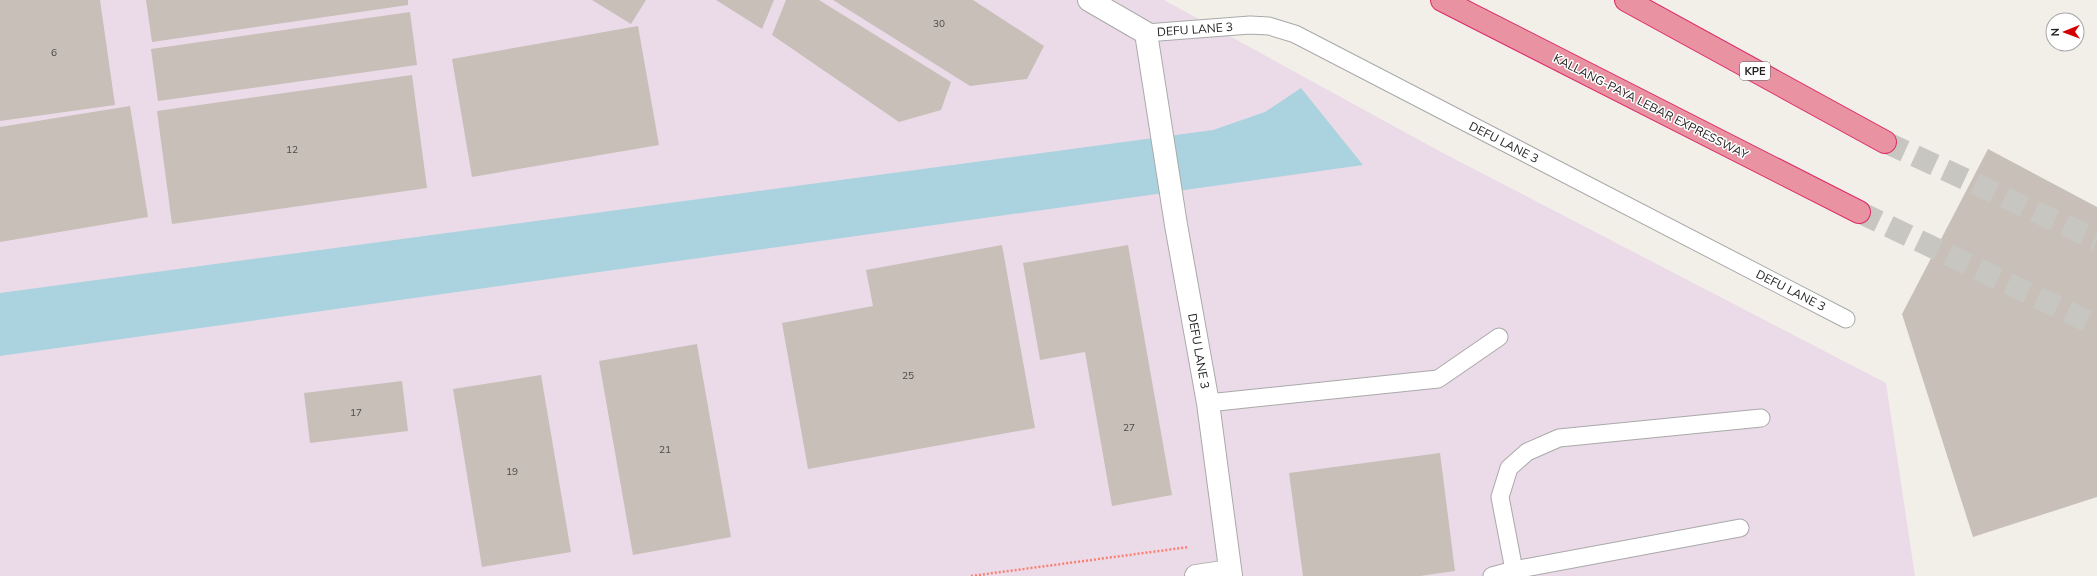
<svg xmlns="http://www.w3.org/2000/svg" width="2097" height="576" viewBox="0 0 2097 576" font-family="Mulish,sans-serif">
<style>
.industrial{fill:#ebdbe8}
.water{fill:#aad3df}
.building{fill:#c7bfb8}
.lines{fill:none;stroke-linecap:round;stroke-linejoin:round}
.motorway-tunnel{stroke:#c8c6c1;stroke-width:22;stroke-dasharray:22 11;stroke-linecap:butt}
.service-casing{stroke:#a9a9a9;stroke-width:19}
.minor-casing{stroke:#a9a9a9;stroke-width:24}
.motorway-casing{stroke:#dc2a67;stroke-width:24}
.path{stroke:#fa8072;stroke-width:2.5;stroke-dasharray:2 2;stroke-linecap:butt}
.service{stroke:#fff;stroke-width:17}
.minor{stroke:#fff;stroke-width:22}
.motorway{stroke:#e892a2;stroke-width:22}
.labels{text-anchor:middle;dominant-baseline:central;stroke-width:3;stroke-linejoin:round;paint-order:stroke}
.number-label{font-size:10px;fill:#4b4948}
.shield{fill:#fff;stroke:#646464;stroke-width:1}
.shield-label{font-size:11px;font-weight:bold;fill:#222}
.street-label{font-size:12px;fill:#222;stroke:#fff}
</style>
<rect width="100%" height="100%" fill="#f2efe9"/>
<!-- industrial -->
<path class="industrial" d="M0 0H1164L1441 152 1886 383 1915 576H0Z"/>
<!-- water -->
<path class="water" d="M1301 88 1363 165 0 356V293L1213 130 1265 112Z"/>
<!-- building -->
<g class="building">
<path d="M0 0H100L115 105 0 121Z"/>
<path d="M146 0H408V5L152 42Z"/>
<path d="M592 0H646L631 24Z"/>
<path d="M716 0H774L762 29Z"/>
<path d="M786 0H819L951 82 941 110 899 122 772 35Z"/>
<path d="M833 0H973L1044 46 1027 79 970 86Z"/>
<path d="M410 12 417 65 158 101 151 49Z"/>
<path d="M638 26 659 145 472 177 452 59Z"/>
<path d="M412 75 427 188 172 224 157 111Z"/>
<path d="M130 106 148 217 0 242V127Z"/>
<path d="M1988 149 2097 207V497L1973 537 1902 314Z"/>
<path d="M1002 245 1035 428 808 469 782 323 873 306 866 270Z"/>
<path d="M1128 245 1172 495 1112 506 1085 352 1040 360 1023 263Z"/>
<path d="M697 344 731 537 633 555 599 361Z"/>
<path d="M541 375 571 552 482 567 453 389Z"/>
<path d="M402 381 408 431 310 443 304 393Z"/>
<path d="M1440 453 1455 571 1420 576H1303L1289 473Z"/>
</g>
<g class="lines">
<!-- motorway-tunnel -->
<g class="motorway-tunnel">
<path d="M1885 142 2097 240"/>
<path d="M1859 212 2097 326"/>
</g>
<defs>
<g id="service">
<path d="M1146 33 1250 25 1269 26 1295 34 1846 319"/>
<path d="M1208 403 1438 379 1499 337"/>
<path d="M1514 570 1500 497 1509 468 1527 452 1559 438 1761 418"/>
<path d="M1492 576 1514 570 1740 528"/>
</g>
<g id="minor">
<path d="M1089 0 1146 33 1176 225 1208 403 1231 576"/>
<path d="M1196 576 1230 571"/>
</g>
<g id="motorway">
<path d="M1442 0 1859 212"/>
<path d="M1626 0 1885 142"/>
</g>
</defs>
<!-- service casing -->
<use href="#service" class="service-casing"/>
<!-- minor casing -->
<use href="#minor" class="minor-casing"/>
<!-- motorway casing -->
<use href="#motorway" class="motorway-casing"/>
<!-- path -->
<path class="path" d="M971 576 1189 547"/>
<!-- service -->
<use href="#service" class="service"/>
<!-- minor -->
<use href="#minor" class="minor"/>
<!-- motorway -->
<use href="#motorway" class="motorway"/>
</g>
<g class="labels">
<!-- number labels -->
<g class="number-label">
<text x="939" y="23">30</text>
<text x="54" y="52">6</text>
<text x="292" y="149">12</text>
<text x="908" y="375">25</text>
<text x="356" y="412">17</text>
<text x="1129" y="427">27</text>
<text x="665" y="449">21</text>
<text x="512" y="471">19</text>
</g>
<!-- shield labels -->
<rect class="shield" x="1740" y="62" width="30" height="18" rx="3"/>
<g class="shield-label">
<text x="1755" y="71">KPE</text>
</g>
<!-- street labels -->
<g class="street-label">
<text transform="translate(1195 29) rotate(-4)">DEFU LANE 3</text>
<text transform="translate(1651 106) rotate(27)">KALLANG-PAYA LEBAR EXPRESSWAY</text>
<text transform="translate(1504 142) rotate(27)">DEFU LANE 3</text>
<text transform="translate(1791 290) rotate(27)">DEFU LANE 3</text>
<text transform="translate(1199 351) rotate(80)">DEFU LANE 3</text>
</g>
</g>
<!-- north arrow -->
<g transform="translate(2065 32) rotate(269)"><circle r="19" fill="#ffffff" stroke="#a7a7a7"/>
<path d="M0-3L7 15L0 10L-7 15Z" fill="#d40000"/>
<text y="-6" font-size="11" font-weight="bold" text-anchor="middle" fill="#222222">N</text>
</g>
</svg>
